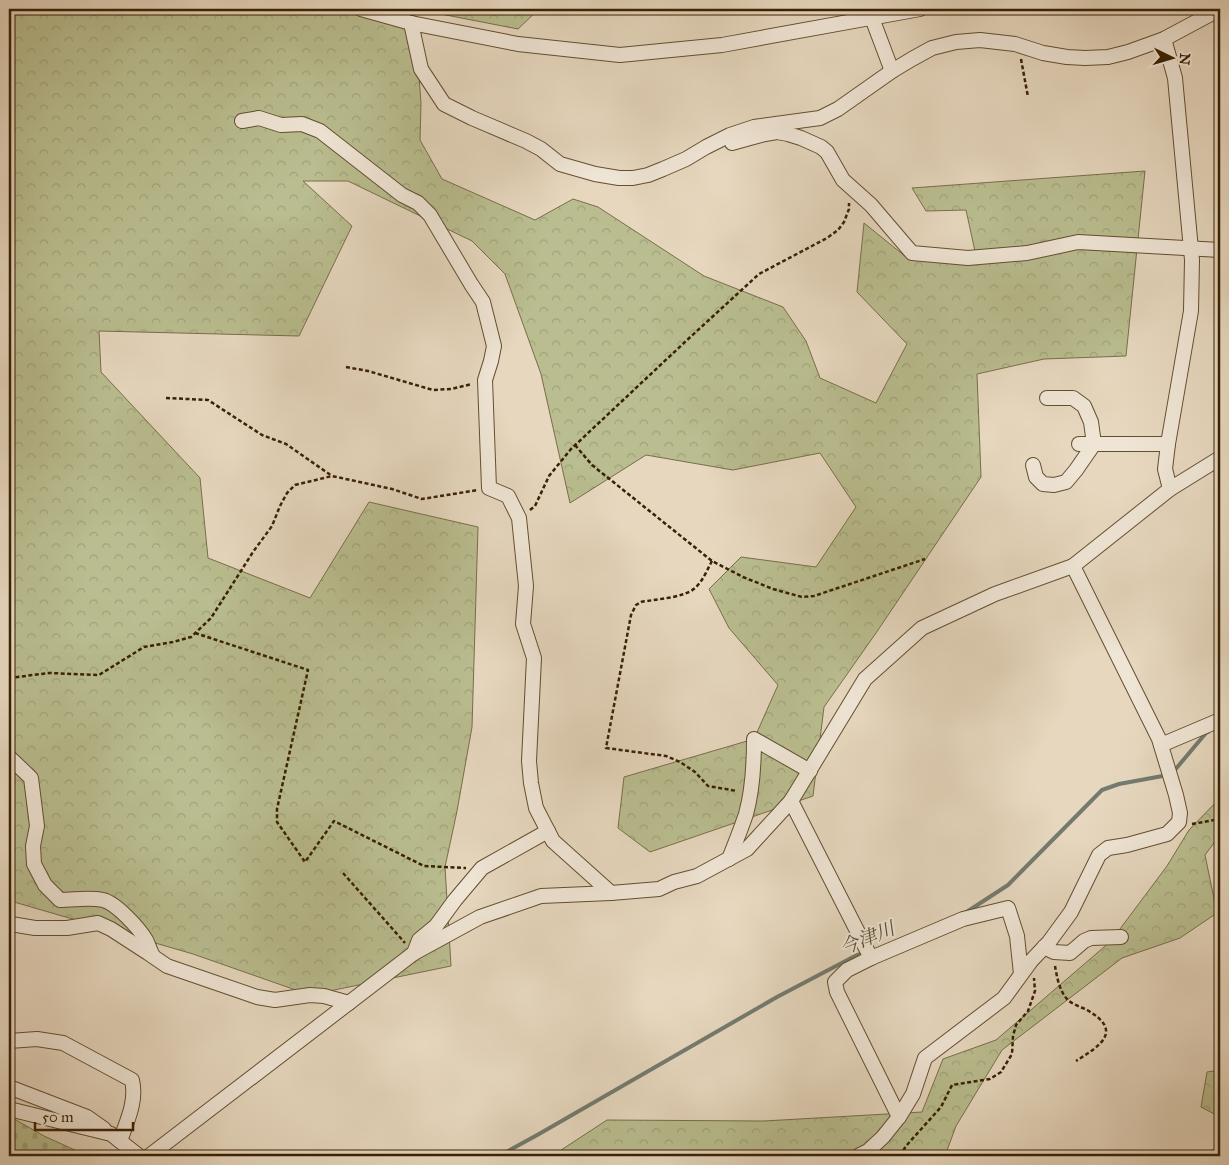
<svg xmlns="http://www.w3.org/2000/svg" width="1229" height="1165" viewBox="0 0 1229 1165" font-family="'IM FELL Great Primer','Noto Serif JP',serif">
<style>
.forest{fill:url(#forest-crowns);stroke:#796e49}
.cemetery{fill:url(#cemetery-stones);stroke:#796e49}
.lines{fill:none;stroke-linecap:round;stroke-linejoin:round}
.stream{stroke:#737b70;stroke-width:4}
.minor-casing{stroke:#644e32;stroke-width:16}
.path{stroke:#392003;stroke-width:2.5;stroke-dasharray:4 2.5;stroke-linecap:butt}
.minor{stroke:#efe5d5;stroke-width:14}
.labels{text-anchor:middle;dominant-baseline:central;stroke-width:4;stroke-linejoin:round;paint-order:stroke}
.water-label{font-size:19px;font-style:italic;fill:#564e3a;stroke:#efe5d5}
</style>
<defs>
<pattern id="forest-crowns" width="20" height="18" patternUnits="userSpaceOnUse" patternTransform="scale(1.25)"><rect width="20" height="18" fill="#b9bd8f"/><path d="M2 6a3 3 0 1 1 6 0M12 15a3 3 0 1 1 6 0" fill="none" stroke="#a0a27a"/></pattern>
<pattern id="cemetery-stones" width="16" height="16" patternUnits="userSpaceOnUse" patternTransform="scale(1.25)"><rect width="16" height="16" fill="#b9bd8f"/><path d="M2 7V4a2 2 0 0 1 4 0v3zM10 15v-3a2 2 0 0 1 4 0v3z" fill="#a0a27a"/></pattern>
</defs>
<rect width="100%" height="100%" fill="#e6d7be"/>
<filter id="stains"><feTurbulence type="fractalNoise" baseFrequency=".004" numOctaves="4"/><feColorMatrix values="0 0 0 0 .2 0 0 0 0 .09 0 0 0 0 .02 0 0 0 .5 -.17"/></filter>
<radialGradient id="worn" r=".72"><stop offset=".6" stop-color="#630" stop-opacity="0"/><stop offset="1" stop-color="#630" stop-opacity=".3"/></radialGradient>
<!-- forest -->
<g class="forest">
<path d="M9 9H414L421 103 420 140 442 179 535 220 573 199 598 207 704 276 783 307 806 341 820 378 876 403 907 344 857 292 864 223 906 257 978 265 966 210 926 211 912 188 1145 171 1126 356 1044 359 977 374 981 477 876 633 824 707 813 796 650 852 618 828 624 777 754 739 778 685 729 628 709 589 741 557 816 567 856 507 820 453 733 470 646 455 570 503 541 374 505 274 472 241 348 181H303L352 226 299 336 99 331 101 372 200 478 208 558 310 598 369 502 478 527 472 727 457 811 445 867 451 966 310 995 193 954 14 902 9 898Z"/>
<path d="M415 9H539L518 29Z"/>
<path d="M1220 798V835L1205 855 1217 913 1180 938 1122 958 1002 1050 956 1126 945 1156H552L607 1120 764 1121 922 1112 943 1059 996 1040 1111 941 1167 866 1189 830Z"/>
<path d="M1220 1070V1117L1201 1107 1207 1072Z"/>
</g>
<!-- cemetery -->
<path class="cemetery" d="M9 1116 44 1136 88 1156H9Z"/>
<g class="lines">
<!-- stream -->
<g class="stream">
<path d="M1174 771 1206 733 1208 732"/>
<path d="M965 913 1008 885 1102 790 1119 784 1168 775"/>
<path d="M499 1156 539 1134 777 997 855 956 866 952"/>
</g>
<defs>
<g id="minor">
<path d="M361 9 411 23 518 44 620 55 722 45 920 9"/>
<path d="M872 18 892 71"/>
<path d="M411 23 421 69 444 104 472 118 526 141 541 149 560 164 595 174 619 178H633L648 175 663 169 686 159 706 147 730 135 754 127 820 118 838 109 892 71 912 59 932 48 956 42 980 40 1015 44 1043 53 1067 57 1085 58 1108 57 1128 52 1164 39 1220 9"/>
<path d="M1164 39 1175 78 1192 260 1191 311 1168 444 1165 469 1170 489"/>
<path d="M242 121 259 118 281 125 302 124 320 131 402 195 418 203 430 215 471 284 483 302 494 346 491 361 485 380 489 488 508 496 519 518 526 586 523 624 534 658 529 761 531 783 536 808 553 841 611 893"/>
<path d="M732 143 750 138 765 134 777 132 788 134 801 138 821 147 827 152 843 180 871 205 912 253 968 258 1027 253 1078 242 1220 250"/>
<path d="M1079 444H1168"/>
<path d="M1033 465 1036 477 1043 484 1054 485 1066 482 1076 470 1094 444 1091 422 1084 406 1073 398H1047"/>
<path d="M1161 745 1220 720"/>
<path d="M9 757 31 778 37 826 33 846 34 864 45 885 60 900C75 900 88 897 103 900 116 903 139 928 146 940 148 944 150 950 152 954"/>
<path d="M791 801 871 958"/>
<path d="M729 859C735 844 741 829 746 814 753 789 754 764 754 739L810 771"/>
<path d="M9 922 11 924 35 928H67L98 923 111 929 148 953 167 966 257 997 275 1000 310 995 324 996 349 1003"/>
<path d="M1044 947 1054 952 1070 953 1084 941 1091 938 1121 937"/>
<path d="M414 953 419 940 436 926 455 900 482 868 548 831"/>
<path d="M9 1041 37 1039 63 1043 132 1080C137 1101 127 1121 120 1141"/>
<path d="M9 1087 87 1117 104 1129"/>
<path d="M9 1109 111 1134 139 1156"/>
<path d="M899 1117 837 992 835 982 847 970 871 958 963 919 1008 908 1017 936 1021 974"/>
<path d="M149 1156 414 953 480 917 541 896 611 893 659 889 674 882 697 876 747 849 791 801 865 679 922 628 995 594 1073 566 1170 489 1220 458"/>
<path d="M858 1156 868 1151 883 1137 899 1117 913 1094 925 1058 1004 998 1031 961 1049 942 1071 912 1099 855 1108 848 1127 845 1167 834 1179 822 1180 813 1176 795 1159 739 1073 566"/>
<path d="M1217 1156 1220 1155"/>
</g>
</defs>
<!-- minor casing -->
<use href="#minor" class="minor-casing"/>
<!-- path -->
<g class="path">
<path d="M1021 59 1028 97"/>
<path d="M346 367 368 371 433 390 451 389 472 384"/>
<path d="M166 398 208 400 262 435 286 444 332 476"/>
<path d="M575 445 592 465 712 561 743 577 773 589 802 597 814 596 925 559"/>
<path d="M530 510 535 506 549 476 571 449 686 341 759 274 827 238 838 230 844 222 849 209V203"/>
<path d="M712 561C707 570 703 581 695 588 684 598 656 599 641 602L636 605 631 615 606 748 666 756 680 762 695 772 708 786 737 791"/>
<path d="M195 633 308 670 277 809V822L305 862 334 821 424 866 466 868"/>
<path d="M9 678 49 673 99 675 144 647 173 642 191 637 211 618 253 552 272 526 280 506 287 493 295 485 332 476 392 489 422 499 478 490"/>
<path d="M1192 824 1220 819"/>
<path d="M343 873 405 943"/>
<path d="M1055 966C1057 977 1059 990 1067 999 1071 1004 1081 1007 1087 1010 1124 1031 1100 1046 1076 1061"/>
<path d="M900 1156 906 1146 941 1107 952 1085 990 1079 1001 1072 1012 1054 1013 1036 1016 1025 1028 1011 1035 991 1034 978"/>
</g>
<!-- minor -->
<use href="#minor" class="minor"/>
</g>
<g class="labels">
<!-- water labels -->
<g class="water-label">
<text transform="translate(867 938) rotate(-22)">今津川</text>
</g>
</g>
<!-- margin -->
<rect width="1229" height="1165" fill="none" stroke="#e6d7be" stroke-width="30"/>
<rect x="10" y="10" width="1209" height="1145" fill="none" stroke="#392003" stroke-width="2.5"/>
<rect x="15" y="15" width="1199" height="1135" fill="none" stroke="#392003"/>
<!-- north arrow -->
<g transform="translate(1172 58) rotate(95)" stroke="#efe5d5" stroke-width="4" paint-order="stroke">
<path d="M0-4L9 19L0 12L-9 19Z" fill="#392003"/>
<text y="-8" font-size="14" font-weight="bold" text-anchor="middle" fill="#392003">N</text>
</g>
<!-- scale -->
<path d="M35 1122v8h98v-8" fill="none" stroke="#392003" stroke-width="2.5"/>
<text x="42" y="1122" font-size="15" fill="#392003" stroke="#efe5d5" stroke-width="4" paint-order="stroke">50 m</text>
<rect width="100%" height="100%" filter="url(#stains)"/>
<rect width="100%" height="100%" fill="url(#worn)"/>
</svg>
